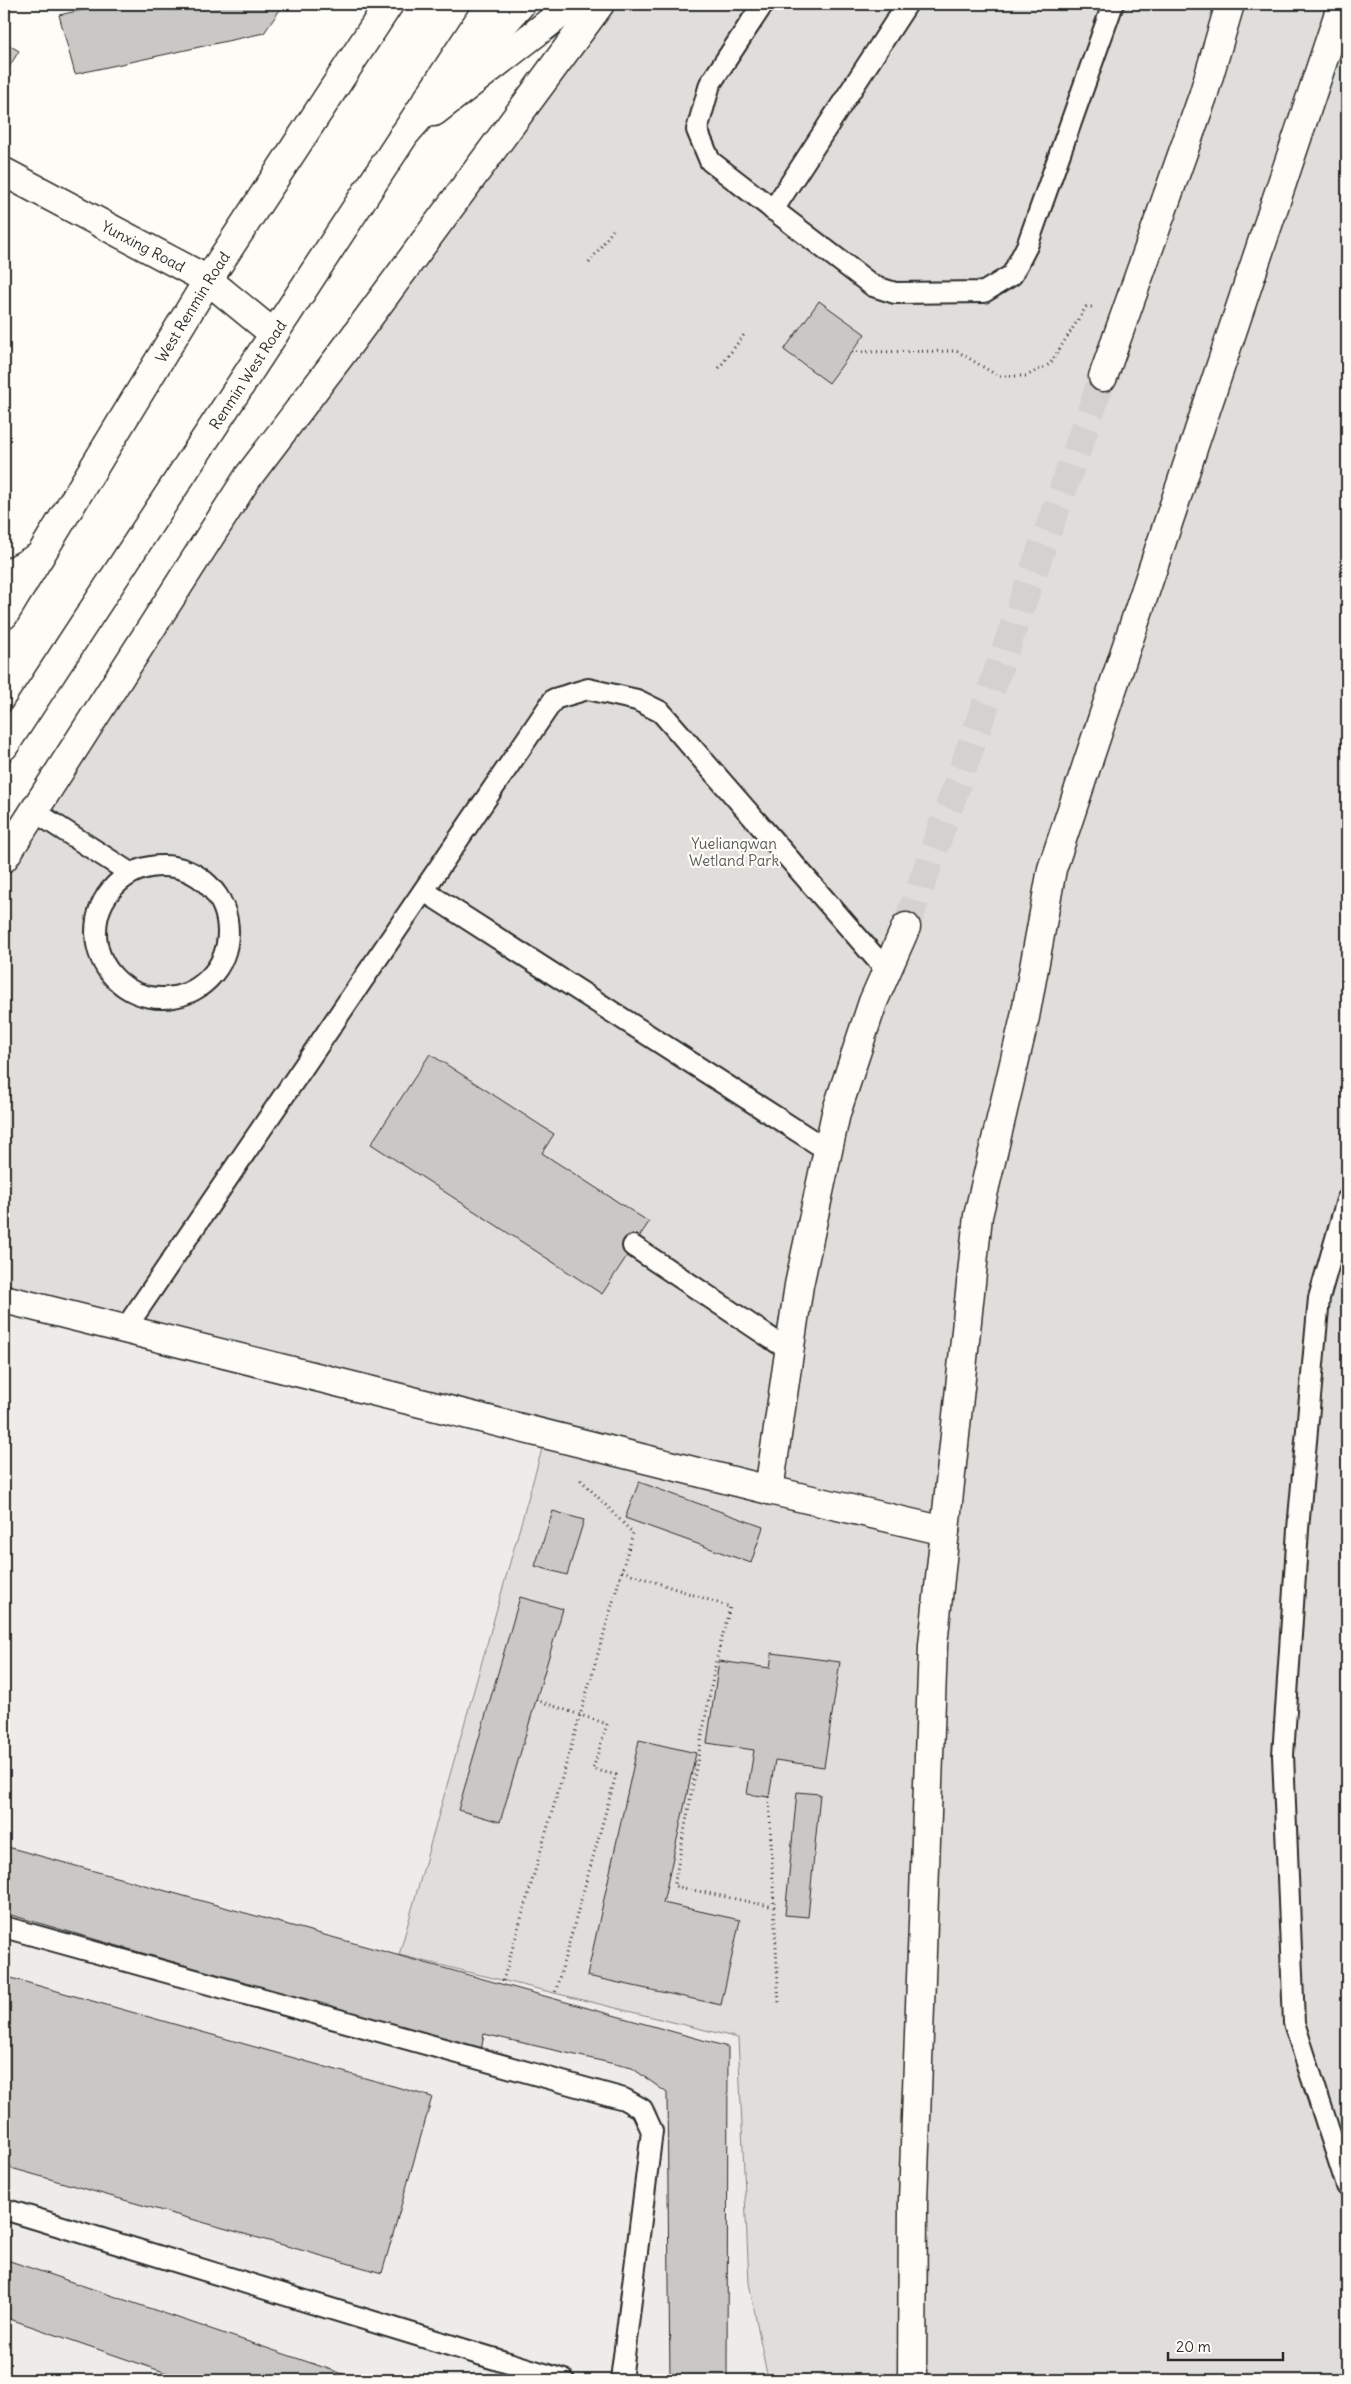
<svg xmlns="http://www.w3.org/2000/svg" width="1351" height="2384" viewBox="0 0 1351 2384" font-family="Delius,sans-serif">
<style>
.built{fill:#edece8}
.green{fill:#dfdeda;stroke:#858482}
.building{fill:#c9c8c4;stroke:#2b2b2b}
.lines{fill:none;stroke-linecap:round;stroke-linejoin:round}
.street-tunnel{stroke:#d3d2ce;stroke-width:28;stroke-dasharray:28 14;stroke-linecap:butt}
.lane-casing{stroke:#2b2b2b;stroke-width:24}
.street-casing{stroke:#2b2b2b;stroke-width:31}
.secondary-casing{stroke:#2b2b2b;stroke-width:31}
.primary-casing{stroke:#2b2b2b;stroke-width:31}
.highway-casing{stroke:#2b2b2b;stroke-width:31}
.path{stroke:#2b2b2b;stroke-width:3;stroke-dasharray:1 4;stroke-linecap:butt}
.lane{stroke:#fdfcf7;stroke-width:20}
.street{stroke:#fdfcf7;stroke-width:28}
.secondary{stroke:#fdfcf7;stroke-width:28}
.primary{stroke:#fdfcf7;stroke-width:28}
.highway{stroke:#fdfcf7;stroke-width:28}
.labels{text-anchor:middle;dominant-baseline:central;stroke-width:4.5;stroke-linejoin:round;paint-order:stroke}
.street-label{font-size:15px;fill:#2b2b2b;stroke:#fdfcf7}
.park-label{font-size:15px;fill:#585857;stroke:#fdfcf7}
</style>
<rect width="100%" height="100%" fill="#fdfcf7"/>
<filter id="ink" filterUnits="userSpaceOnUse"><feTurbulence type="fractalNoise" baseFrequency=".02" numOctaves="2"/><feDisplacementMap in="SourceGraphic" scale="10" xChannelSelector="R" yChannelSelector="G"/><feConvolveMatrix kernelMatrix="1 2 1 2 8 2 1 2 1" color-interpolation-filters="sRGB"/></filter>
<g filter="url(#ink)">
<!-- built -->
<path class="built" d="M4 1299 546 1435 399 1955 738 2038 749 2283 768 2380H4Z"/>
<!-- green -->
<path class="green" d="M600 4H1347V2380H768L749 2283 738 2038 399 1955 546 1435 4 1299V858L217 523Z"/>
<!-- building -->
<g class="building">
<path d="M109 4H284L264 33 75 74 59 15Z"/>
<path d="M4 42 19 51 4 75Z"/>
<path d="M819 301 865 334 829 383 784 350Z"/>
<path d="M430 1054 554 1134 542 1153 649 1222 602 1294 371 1144Z"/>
<path d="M639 1482 763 1527 751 1563 625 1518Z"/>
<path d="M553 1511 584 1520 567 1575 535 1566Z"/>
<path d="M520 1597 563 1609 500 1822 458 1810Z"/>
<path d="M772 1653 840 1662 824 1767 775 1760 769 1797 747 1794 754 1750 707 1743 719 1661 770 1668Z"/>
<path d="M639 1740 696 1753 663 1903 740 1920 721 2005 587 1976Z"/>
<path d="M797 1792 820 1794 808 1917 785 1915Z"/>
<path d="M4 1846 728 2047 727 2380H670L667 2093 632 2068 484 2034 481 2051 4 1913Z"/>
<path d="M4 1976 432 2097 382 2273 4 2166Z"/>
<path d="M4 2259 361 2380H187L4 2317Z"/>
</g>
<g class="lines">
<!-- street-tunnel -->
<path class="street-tunnel" d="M906 927 1103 377"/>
<defs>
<g id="lane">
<path d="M763 4 710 84 697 130 710 161 873 286 895 293 984 292 1012 275 1027 246 1113 4"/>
<path d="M773 210 907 4"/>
<path d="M34 811 130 873"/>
<circle cx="162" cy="932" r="66"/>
<path d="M424 891 827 1150"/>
<path d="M1347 1200 1319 1298 1298 1529 1283 1755 1294 2023 1347 2186"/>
<path d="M633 1246 790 1351"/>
<path d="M125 1329 554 699 588 689 637 700 661 712 887 971"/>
<path d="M4 1927 624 2099 642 2109 652 2131 621 2380"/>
<path d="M4 2209 564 2380"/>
</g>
<g id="street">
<path d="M1103 377 1203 96 1230 4"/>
<path d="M4 1299 769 1490 799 1285 836 1113 873 1002 906 927"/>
<path d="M769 1490 945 1531"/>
</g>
<g id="secondary">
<path d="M434 112 573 4"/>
<path id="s1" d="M4 172 208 280 274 334"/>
<path d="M4 576 40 556"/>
<path d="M4 858 248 477 346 348 600 4"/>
<path d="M912 2380 913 2201 933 1645 978 1216 1025 1017 1052 869 1342 4"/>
</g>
<g id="primary">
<path id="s2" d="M4 615 208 280 389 4"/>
<path id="s3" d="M4 746 490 4"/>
</g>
<path id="highway" d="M403 136 521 4"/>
</defs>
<!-- lane casing -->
<use href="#lane" class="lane-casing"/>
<!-- street casing -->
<use href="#street" class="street-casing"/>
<!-- secondary casing -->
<use href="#secondary" class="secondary-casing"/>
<!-- primary casing -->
<use href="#primary" class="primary-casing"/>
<!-- highway casing -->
<use href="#highway" class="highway-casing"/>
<!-- path -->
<g class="path">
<path d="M589 263 613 230"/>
<path d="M852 352 957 351 998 376H1026L1050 364 1086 307H1092"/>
<path d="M719 368 746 332"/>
<path d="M622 1571 730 1607 716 1661 674 1886 774 1907 779 2005"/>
<path d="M536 1700 607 1724 593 1769 616 1775 555 1993"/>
<path d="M769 1797 774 1907"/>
<path d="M503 1981 633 1533 581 1480V1478"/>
</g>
<!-- lane -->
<use href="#lane" class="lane"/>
<!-- street -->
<use href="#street" class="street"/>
<!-- secondary -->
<use href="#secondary" class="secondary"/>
<!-- primary -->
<use href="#primary" class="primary"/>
<!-- highway -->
<use href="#highway" class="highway"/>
</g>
</g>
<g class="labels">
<!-- street labels -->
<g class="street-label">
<text stroke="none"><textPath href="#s1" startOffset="158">Yunxing Road</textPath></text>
<text stroke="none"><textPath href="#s2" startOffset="361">West Renmin Road</textPath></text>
<text stroke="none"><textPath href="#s3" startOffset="444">Renmin West Road</textPath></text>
</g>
<!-- park labels -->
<g class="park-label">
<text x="734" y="843">Yueliangwan<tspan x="734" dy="17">Wetland Park</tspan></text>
</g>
</g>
<!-- margin -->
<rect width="1351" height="2384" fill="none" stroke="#fdfcf7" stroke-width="20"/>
<rect x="10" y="10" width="1331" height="2364" fill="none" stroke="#2b2b2b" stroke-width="2" filter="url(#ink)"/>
<!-- scale -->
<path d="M1168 2352v8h115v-8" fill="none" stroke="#2b2b2b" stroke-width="2.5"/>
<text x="1176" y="2352" font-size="15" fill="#2b2b2b" stroke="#fdfcf7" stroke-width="4" paint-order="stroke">20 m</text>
</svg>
